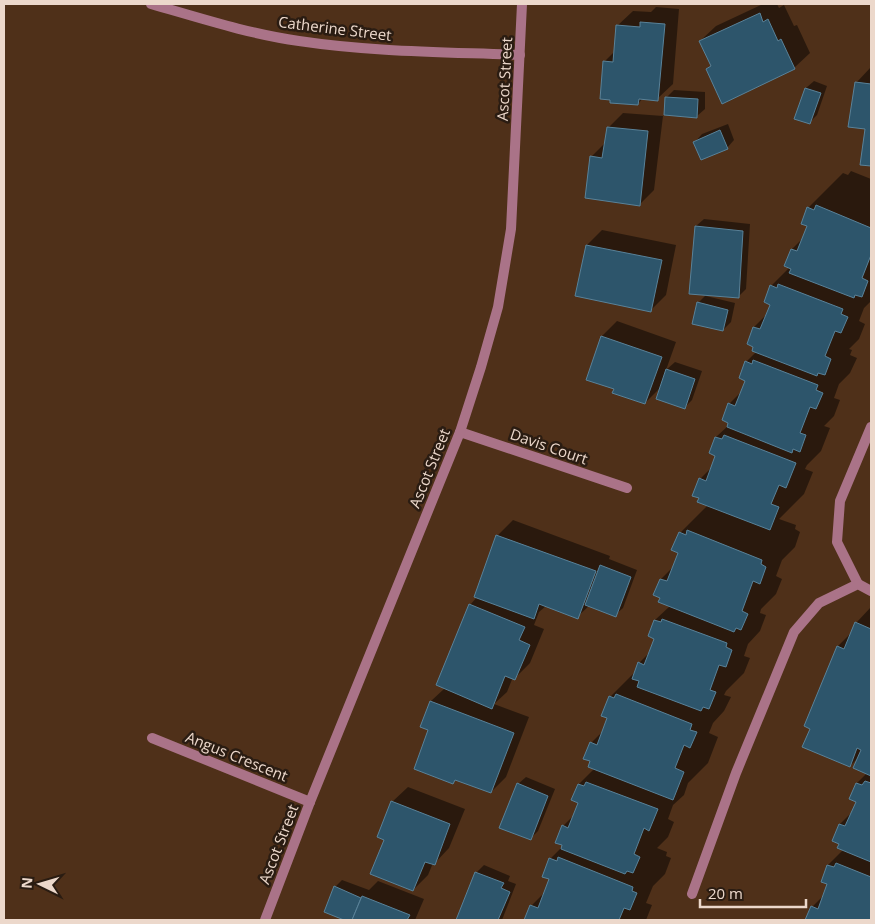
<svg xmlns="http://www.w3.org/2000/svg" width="875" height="924" viewBox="0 0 875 924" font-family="'Open Sans',sans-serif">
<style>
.shadow{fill:#0007}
.building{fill:#2d556b;stroke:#598299}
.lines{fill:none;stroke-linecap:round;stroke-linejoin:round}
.service{stroke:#aa7388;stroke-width:10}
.minor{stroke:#aa7388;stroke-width:10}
.labels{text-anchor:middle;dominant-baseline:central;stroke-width:5;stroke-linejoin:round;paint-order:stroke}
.street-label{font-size:15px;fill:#ecd8cb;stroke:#2a1c12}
</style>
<rect width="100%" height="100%" fill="#4f3019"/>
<!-- shadow -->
<g class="shadow">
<path d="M763 4H777L779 8 784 5 794 26 797 25 810 53 794 68 707 69 712 65 700 41 716 26Z"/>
<path d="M656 7 679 9 673 84 657 99 643 98 638 104 604 62 615 51 617 26 633 11 651 12Z"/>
<path d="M871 67V165L861 164 866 128 856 83Z"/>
<path d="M814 81 827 86 817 115 809 123 796 118 806 88Z"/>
<path d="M674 90 705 92V109L697 116 666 98Z"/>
<path d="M623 113 663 116 654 190 639 205 591 157 606 142 608 128Z"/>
<path d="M728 124 734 140 727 148 695 142 702 134Z"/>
<path d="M851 171 871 179V301L864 308 859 321 865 324 859 339 849 349 852 350 850 355 857 358 850 373 839 384 834 398 840 400 834 416 824 426 830 428 821 451 807 465 805 469 813 472 804 494 779 519 796 525 795 529 800 532 795 547 782 560 776 576 782 579 776 594 761 609 760 613 766 615 760 631 748 644 744 656 750 658 744 673 726 691 724 695 731 697 724 711 713 723 709 733 718 737 708 763 688 783 684 795 673 805 668 819 674 822 668 837 657 848 667 852 666 856 671 858 665 874 653 886 646 903 652 905 646 920H526L531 906 545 892 550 879V859L563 846V826L576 813 580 802 573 800 579 784 595 768 591 743 604 730 608 717 610 697 636 671 639 663 651 651 656 638 650 635 655 620 670 606 662 597 661 579 675 565 680 552V533L708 505 700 479 712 467 716 455 710 453 716 437 729 425V404L742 391 747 380 746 362 757 351 754 327 767 314 772 304 771 286 790 267 786 265 792 249 804 237 808 226 802 223 808 208 843 173 848 175Z"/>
<path d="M704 219 750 224 746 289 738 297 696 226Z"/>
<path d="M602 230 676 245 666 295 651 310 587 245Z"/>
<path d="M706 295V296L735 303 731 322 723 330 698 303Z"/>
<path d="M617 321 676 342 666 370 675 362 702 371 692 400 685 407 662 386 645 403 615 389 587 379 602 336Z"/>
<path d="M513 520 610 556 609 559 637 570 623 608 615 615 590 605 577 617 546 606 539 612 534 625 544 629 530 663 515 678 513 677 507 692 494 704 529 717 506 777 491 792 457 779 453 782 430 730 421 726 431 701 445 688 470 605 477 597 475 596 497 536Z"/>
<path d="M871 607V920H806L812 907 825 894 829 883 828 865 844 849 840 843V824L853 811 857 801 851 799 857 783 867 773 860 756 850 766 811 728 806 725 838 646 852 632 856 623Z"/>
<path d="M526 777 555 789 538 831 530 839 518 784Z"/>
<path d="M408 787 465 809 449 848 434 864 433 863 428 875 413 890 385 839 392 802Z"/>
<path d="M484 865 510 876 508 881 516 884 502 920H457L476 873Z"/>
<path d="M342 880 369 890 378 881 424 899 415 920H354L355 917 352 920H347L326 912 335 887Z"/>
</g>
<!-- building -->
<g class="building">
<path d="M760 13 763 22 768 19 778 41 781 39 795 69 722 104 706 69 711 66 699 41Z"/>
<path d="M640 22 665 24 658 101 639 99 638 105 610 103V100L600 99 603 61 613 62 616 25 640 27Z"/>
<path d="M855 82 871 84V166L860 165 865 129 848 127Z"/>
<path d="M805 88 821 93 810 124 794 119Z"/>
<path d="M665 97 698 99 697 118 664 115Z"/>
<path d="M607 127 648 131 640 206 585 198 590 156 602 158Z"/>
<path d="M720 130 728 149 701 160 693 142Z"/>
<path d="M816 205 871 228V255L862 278 868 281 862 297 855 295 854 298 789 273 791 269 784 266 791 249 797 251 807 226 801 224 807 207 814 210Z"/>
<path d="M695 226 743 231 739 298 689 294Z"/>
<path d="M586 245 662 260 651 312 575 296Z"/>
<path d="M778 284 843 309 841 314 848 317 841 333 835 331 825 356 831 359 825 375 818 373 817 376 752 351 753 347 747 344 753 327 760 329 770 305 764 302 770 285 777 288Z"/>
<path d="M697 302 728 310 723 331 692 324Z"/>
<path d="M601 336 662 357 645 404 612 393 614 389 586 380Z"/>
<path d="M753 360 818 385 816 390 823 393 816 409 810 407 800 433 806 435 800 452 793 449 792 453 727 427 728 423 722 420 728 403 735 406 745 381 739 378 745 361 752 364Z"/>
<path d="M666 369 695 379 685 409 656 399Z"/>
<path d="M724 435 796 463 786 488 779 485 771 504 779 507 770 530 697 502 699 498 692 496 699 478 706 481 715 456 709 453 715 437 722 439Z"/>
<path d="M687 530 762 560 761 564 766 567 760 584 753 581 742 611 748 614 741 630 736 628 734 632 658 602 660 598 653 595 660 579 667 581 678 553 671 550 679 532 686 535Z"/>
<path d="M496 535 596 571 578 619 539 604 534 619 474 597Z"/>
<path d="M600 565 631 577 616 617 585 605Z"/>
<path d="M469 604 525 627 519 640 530 645 515 680 505 676 492 709 436 685Z"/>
<path d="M662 619 727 643 726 647 732 650 726 667 719 665 710 690 716 692 709 709 703 707 701 711 637 687 639 681 632 679 638 662 644 665 654 639 648 636 654 620 661 622Z"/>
<path d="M855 622 871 629V776L853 768 861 750 857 748 850 767 802 747 810 729 804 726 837 646 844 649Z"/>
<path d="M616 694 692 724 690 730 697 732 690 748 684 745 675 768 684 772 673 800 588 767 590 761 583 759 590 742 597 745 607 718 601 716 609 696 614 698Z"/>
<path d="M430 701 514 733 491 793 455 780 453 784 414 769 428 730 420 727Z"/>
<path d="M865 781 871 783V862L837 848 839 844 832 841 839 824 845 826 856 802 849 799 856 783 862 785Z"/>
<path d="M586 782 658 809 649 831 644 828 634 854 640 857 633 873 627 871 625 874 561 849 562 845 555 843 562 825 568 828 578 803 571 800 578 784 584 786Z"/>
<path d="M517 783 548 796 531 840 499 828Z"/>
<path d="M391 801 450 824 435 865 425 862 413 891 370 874 384 840 377 837Z"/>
<path d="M558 857 633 887 632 891 637 893 630 910 624 908 619 920H524L530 905 538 908 549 879 542 877 549 858 557 861Z"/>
<path d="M836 863 871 877V920H805L811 906 818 909 827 884 821 882 827 865 834 867Z"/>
<path d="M475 872 504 883 501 888 510 892 498 920H456Z"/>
<path d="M334 886 361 898 352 920H344L324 912Z"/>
<path d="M362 896 410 915 407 920H352Z"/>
</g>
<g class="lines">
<!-- service -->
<g class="service">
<path d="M858 584 837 542 840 501 871 427"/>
<path d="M692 894 736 773 794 632 819 603 858 584 871 591"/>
</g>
<!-- minor -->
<g class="minor">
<path d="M151 4C200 18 249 34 299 41 372 52 447 52 520 55"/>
<path d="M460 432 627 488"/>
<path d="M152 738 310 802"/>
<path d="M265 920 310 802 460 432 481 367 498 307 511 229 522 4"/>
</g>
</g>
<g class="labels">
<!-- street labels -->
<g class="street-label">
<text transform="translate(335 28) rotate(7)">Catherine Street</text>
<text transform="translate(504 79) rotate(-87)">Ascot Street</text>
<text transform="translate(549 446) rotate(19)">Davis Court</text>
<text transform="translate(429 468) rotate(-68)">Ascot Street</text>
<text transform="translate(237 756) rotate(22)">Angus Crescent</text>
<text transform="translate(278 844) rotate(-69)">Ascot Street</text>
</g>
</g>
<!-- border -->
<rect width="875" height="924" fill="none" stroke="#ecd8cb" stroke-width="10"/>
<!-- north arrow -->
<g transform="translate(40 884) rotate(275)" stroke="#2a1c12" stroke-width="4" paint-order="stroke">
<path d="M0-4L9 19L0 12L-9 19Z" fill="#ecd8cb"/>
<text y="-8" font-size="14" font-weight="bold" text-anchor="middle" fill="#ecd8cb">N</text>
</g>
<!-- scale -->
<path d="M700 899v8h106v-8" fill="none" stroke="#ecd8cb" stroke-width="2.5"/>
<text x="708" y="899" font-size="15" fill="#ecd8cb" stroke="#2a1c12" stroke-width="4" paint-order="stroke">20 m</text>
</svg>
